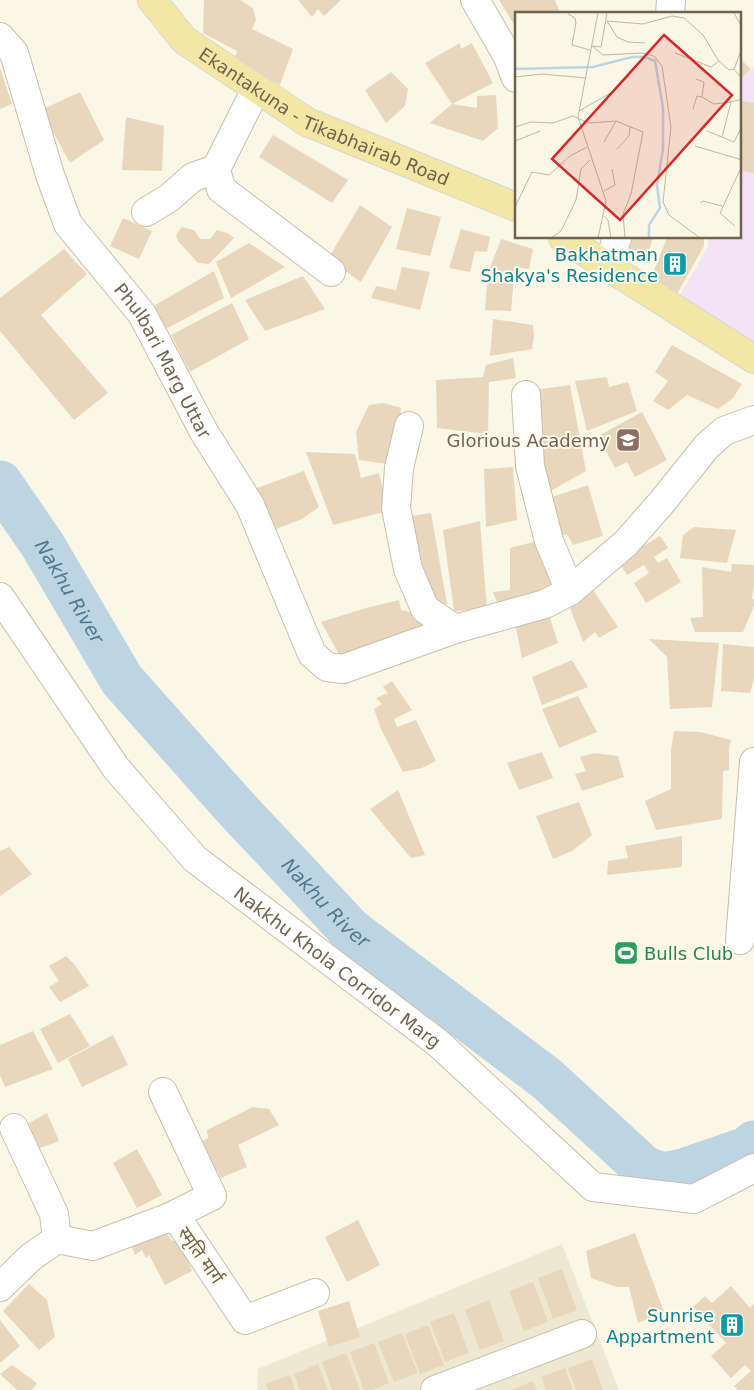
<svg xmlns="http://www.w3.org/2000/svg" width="754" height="1390" viewBox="0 0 754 1390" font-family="'DejaVu Sans','Noto Sans Devanagari',sans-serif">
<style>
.residential{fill:#eee8d2}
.education{fill:#f4e3f7}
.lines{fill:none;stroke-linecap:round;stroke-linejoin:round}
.river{stroke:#bdd4e2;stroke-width:45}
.building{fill:#e8d7bc}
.minor-casing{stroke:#c8bfab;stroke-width:30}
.major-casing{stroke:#dad6d1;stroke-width:30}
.minor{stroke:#fff;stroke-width:28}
.major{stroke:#f3e7a5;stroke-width:28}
.labels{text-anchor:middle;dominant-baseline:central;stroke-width:4;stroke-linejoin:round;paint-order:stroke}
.street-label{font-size:18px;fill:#71624d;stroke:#fdfaec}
.culture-label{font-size:18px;fill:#0d838f;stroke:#fdfaec;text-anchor:end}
.education-label{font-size:18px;fill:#785e54;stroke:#fdfaec;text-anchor:end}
.leisure-label{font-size:18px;fill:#27864d;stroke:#fdfaec;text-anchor:start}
.water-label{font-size:19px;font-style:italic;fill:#507790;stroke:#fdfaec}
.inset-river{fill:none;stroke:#bdd4e2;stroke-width:2.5}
.inset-road{fill:none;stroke:#bfb7a4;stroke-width:1}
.view{fill:#d62828;fill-opacity:0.15;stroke:#d62828;stroke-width:2.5}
.inset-edge{fill:none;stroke:#71624d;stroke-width:2.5}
</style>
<rect width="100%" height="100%" fill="#faf7e6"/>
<!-- residential -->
<path class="residential" d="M562 1244 619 1390H257L258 1369Z"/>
<!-- education -->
<path class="education" d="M754 67V342L678 299 708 246V238H740V81Z"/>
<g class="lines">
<!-- river -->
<path class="river" id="s1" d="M0 483 42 544 122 680 233 805 350 930 547 1079 644 1168 663 1175 683 1171 747 1149 754 1143"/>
</g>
<!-- building -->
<g class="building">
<path d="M204 0H240L253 8 256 20 252 29 293 49 280 85 232 65 237 51 203 33Z"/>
<path d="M298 0H341L324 16 318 9 312 17Z"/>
<path d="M499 0H555L559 10 553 14H516V28Z"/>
<path d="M460 43 461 49 472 43 493 83 452 104 425 63Z"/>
<path d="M740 59 751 69 740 80Z"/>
<path d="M0 68 12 104 0 109Z"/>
<path d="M391 72 408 89 405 106 386 123 365 90Z"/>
<path d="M80 92 104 140 70 163 41 110Z"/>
<path d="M496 95 498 128 483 141 430 123 452 104 477 108V96Z"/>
<path d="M743 101 754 103V173L740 171V123Z"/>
<path d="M126 117 164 126 162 171 122 170Z"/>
<path d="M273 135 348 180 332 203 259 157Z"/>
<path d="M360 205 392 227 361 282 328 259Z"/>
<path d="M407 208 441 217 430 256 396 249Z"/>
<path d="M123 218 152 231 139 259 110 246Z"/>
<path d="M182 227 194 230 200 239H210L217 230 227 233 234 238 209 264 198 263 178 241 176 235Z"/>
<path d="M461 229 490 237 487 252 475 251 470 272 449 268Z"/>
<path d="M622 238H653L645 262 619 247Z"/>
<path d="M667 238H704V246L676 296 649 283Z"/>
<path d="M501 239 533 249 529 269 515 267 511 311 485 310 488 273Z"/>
<path d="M249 243 285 267 231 298 216 262Z"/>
<path d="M64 249 87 274 41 315 108 393 74 420 0 331V298Z"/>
<path d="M402 267 430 272 420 310 371 298 376 286 396 290Z"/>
<path d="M214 271 224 298 162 331 155 305Z"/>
<path d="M303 276 325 309 265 331 245 300Z"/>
<path d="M232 303 249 339 190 372 171 335Z"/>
<path d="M493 319 533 325 534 337 532 349 490 356Z"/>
<path d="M672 345 742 384 733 398 718 409 687 395 668 410 653 401 668 381 655 372Z"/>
<path d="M513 358 516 378 489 382 488 434 437 428 436 380 483 377 486 365Z"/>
<path d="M607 377 609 387 628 382 637 411 587 431 575 381Z"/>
<path d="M570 385 586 471 547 493 533 390Z"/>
<path d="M384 403 401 408 395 465 359 460 356 432 369 405Z"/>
<path d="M642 412 667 460 635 477 627 462 615 468 598 436Z"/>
<path d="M306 452 355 454 361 478 379 473 388 511 333 525Z"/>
<path d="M513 467 517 520 486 527 484 469Z"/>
<path d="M304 471 319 507 302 519 271 531 251 490Z"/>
<path d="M588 485 603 536 573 545 567 534 553 538 552 497Z"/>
<path d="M431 513 447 604H428L406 517Z"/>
<path d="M480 521 487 609 454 611 443 530Z"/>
<path d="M694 527 736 530 727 563 680 558 683 535Z"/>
<path d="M660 536 668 548 654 557 658 563 667 558 681 582 646 603 634 583 649 573 644 565 627 575 618 561Z"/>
<path d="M541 540 556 584 498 605 493 592 510 590V548Z"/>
<path d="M732 564 754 565V583L752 599H754V606L743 632H695L690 618 703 617 702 567 731 572Z"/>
<path d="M593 590 618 627 599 638 595 632 583 642 570 608Z"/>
<path d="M399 600 401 610 424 615 426 626 340 656 321 622 366 608Z"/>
<path d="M548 612 558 643 522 658 515 623Z"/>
<path d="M649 639 719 643 712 707 670 709 667 657Z"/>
<path d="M723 644 754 647V679L750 693 721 691Z"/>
<path d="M572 660 588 687 542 705 532 677Z"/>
<path d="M392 681 412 710 394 719 397 727 416 720 436 761 422 768 403 772 381 729 374 709 382 704 376 698 388 693 383 687Z"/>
<path d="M578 696 597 732 559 748 542 709Z"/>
<path d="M674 731 700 732 731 740 729 748V770L723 771 722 819 656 830 645 801 671 789V750Z"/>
<path d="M542 752 553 778 519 790 507 763Z"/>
<path d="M594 753 618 756 624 777 582 791 575 774 586 771 580 757Z"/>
<path d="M398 790 425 855 411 858 370 809Z"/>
<path d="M579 802 592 835 572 851 553 859 536 816Z"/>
<path d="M682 836V867L607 875 608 861 628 858 625 846Z"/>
<path d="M9 847 32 874 0 896V851Z"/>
<path d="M66 956 75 965 89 986 60 1002 49 987 59 981 49 966Z"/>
<path d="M70 1014 90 1046 58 1063 40 1029Z"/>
<path d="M33 1031 53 1069 5 1087 0 1075V1045Z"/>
<path d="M113 1035 128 1065 82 1087 68 1059Z"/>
<path d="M253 1107 269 1109 279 1125 238 1145 247 1167 221 1178 217 1170 208 1175 194 1145 208 1138 207 1130Z"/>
<path d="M47 1113 59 1141 37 1149 29 1123Z"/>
<path d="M137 1149 162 1195 137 1208 113 1163Z"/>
<path d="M358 1220 380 1265 347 1282 325 1237Z"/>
<path d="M165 1231 172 1241 179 1239 192 1271 165 1285 149 1255 146 1258 142 1250 135 1255 129 1239Z"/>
<path d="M635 1233 664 1312 638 1323 629 1287H617L591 1278 586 1251Z"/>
<path d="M562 1269 577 1310 553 1319 538 1278Z"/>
<path d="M533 1282 548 1322 524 1331 509 1291Z"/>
<path d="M29 1284 47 1300 55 1337 39 1350 3 1311Z"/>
<path d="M731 1286 750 1308 754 1304V1390H738L734 1386 751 1371 745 1365 731 1378 711 1356 726 1343 693 1307 705 1296 712 1303Z"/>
<path d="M489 1300 504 1341 480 1350 465 1310Z"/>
<path d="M349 1301 360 1337 329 1347 318 1311Z"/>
<path d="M454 1313 469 1353 445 1362 430 1322Z"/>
<path d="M0 1320 20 1346 0 1363Z"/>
<path d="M428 1325 444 1365 420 1374 405 1334Z"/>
<path d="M402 1333 418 1373 394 1382 378 1342Z"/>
<path d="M374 1343 389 1383 372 1390H364L350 1352Z"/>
<path d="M346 1353 360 1390H332L322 1362Z"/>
<path d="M592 1359 603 1390H576L568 1368Z"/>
<path d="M318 1364 328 1390H300L294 1374Z"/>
<path d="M12 1365 37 1383 32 1390H17L0 1374Z"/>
<path d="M565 1368 573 1390H546L541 1377Z"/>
<path d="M290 1375 295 1390H268L266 1384Z"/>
<path d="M533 1381 537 1390H511Z"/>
</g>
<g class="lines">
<defs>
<g id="minor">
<path d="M475 0 507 55 516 78"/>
<path d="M670 14 671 0"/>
<path id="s2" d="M0 37 14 53 50 175 68 224 142 314 204 432 250 505 312 654 327 667 343 669 455 629 545 604 570 591 626 543 662 502 707 446 724 431 754 420"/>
<path d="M256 89 216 169 221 189 331 272"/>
<path d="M146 212 169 198 193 177 216 169"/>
<path d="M608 267 617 238"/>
<path d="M526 395 530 466 549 541 570 591"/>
<path d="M409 426 399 468 396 508 408 569 425 609 455 629"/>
<path id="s3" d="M0 597 116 768 195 859 438 1043 593 1187 694 1199 754 1168"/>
<path d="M740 940 754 762"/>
<path d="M163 1092 212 1196 170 1217"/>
<path d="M14 1128 54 1214 57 1239"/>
<path d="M0 1287 31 1257 57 1239 93 1246 170 1217 181 1224 245 1320 315 1293"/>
<path d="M435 1390 582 1334"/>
</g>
<g id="major">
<path id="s4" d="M152 0 184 40 307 122 516 207"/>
<path d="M563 238 754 359"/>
</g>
</defs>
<!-- minor casing -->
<use href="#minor" class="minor-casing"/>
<!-- major casing -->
<use href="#major" class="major-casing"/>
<!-- minor -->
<use href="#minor" class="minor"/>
<!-- major -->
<use href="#major" class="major"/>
</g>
<!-- icons -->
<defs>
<symbol id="building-square" viewBox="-11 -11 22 22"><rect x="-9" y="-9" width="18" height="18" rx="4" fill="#0f9aa8" stroke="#fdfaec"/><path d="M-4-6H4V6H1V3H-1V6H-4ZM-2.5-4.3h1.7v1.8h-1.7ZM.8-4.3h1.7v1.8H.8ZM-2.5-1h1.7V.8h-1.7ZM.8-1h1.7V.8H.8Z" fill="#fff"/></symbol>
<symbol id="school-square" viewBox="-11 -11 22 22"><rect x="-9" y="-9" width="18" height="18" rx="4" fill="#8d6e63" stroke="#fdfaec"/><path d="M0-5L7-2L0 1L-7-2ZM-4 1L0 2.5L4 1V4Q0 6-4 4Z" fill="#fff"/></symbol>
<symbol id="stadium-square" viewBox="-11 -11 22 22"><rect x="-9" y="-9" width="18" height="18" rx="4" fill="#2e9e5b" stroke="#fdfaec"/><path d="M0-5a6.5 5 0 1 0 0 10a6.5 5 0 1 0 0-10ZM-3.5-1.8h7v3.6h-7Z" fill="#fff"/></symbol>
</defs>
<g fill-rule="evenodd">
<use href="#building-square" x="661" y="250" width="28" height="28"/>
<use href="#school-square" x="614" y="426" width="28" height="28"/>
<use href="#stadium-square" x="612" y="939" width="28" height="28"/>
<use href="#building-square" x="718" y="1311" width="28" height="28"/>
</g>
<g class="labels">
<!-- street labels -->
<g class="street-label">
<text stroke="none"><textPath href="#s4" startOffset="212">Ekantakuna - Tikabhairab Road</textPath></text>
<text stroke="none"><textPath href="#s2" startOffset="368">Phulbari Marg Uttar</textPath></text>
<text stroke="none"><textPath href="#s3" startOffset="506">Nakkhu Khola Corridor Marg</textPath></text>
<text transform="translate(201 1255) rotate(55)">स्मृति मार्ग</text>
</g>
<!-- culture labels -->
<g class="culture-label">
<text x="658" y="254">Bakhatman<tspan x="658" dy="21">Shakya's Residence</tspan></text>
<text x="714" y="1315">Sunrise<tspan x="714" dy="21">Appartment</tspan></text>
</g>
<!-- education labels -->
<g class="education-label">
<text x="610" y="440">Glorious Academy</text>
</g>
<!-- leisure labels -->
<g class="leisure-label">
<text x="644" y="953">Bulls Club</text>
</g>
<!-- water labels -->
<g class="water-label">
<text stroke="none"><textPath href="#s1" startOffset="129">Nakhu River</textPath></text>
<text stroke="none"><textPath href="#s1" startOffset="534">Nakhu River</textPath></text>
</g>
</g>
<!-- overview -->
<g transform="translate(515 12)">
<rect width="226" height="226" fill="#faf7e6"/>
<path class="inset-river" d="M0 57 78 55 117 45H130L140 49 148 96V137L142 173 145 196 134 213V226"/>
<path class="inset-road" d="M83 1 63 105 91 189 83 226M219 1 227 15M53 2 60 6 61 11 57 33 75 38M92 9 128 12 157 4 169 6 188 23 203 48 214 58 219 57 227 67M92 9 102 25 113 30 130 31M76 33 88 43 127 41 139 44 147 54 156 115 148 190 154 203 185 226M78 34 86 35 92 1M160 41 196 55 204 49M219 57 227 36M0 65 27 62 70 66M181 67 189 70 187 85 199 92 216 90M178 97 182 84 187 85M64 99 99 79 114 64M0 115 16 110 38 111 58 104 74 111 101 109 128 120 116 182 108 202 110 226M192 119 219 130 227 114M207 125 216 90 227 87M0 129 25 119M89 130 101 109M180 134 227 148M102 137 114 124 115 115M89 179 100 173 97 157M185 191 188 189 207 194M0 195 17 160 34 163 55 144 72 135M89 204 93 208 96 226M220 214 205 201 225 158M36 226 46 219 61 188 66 157 75 148"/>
<path class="view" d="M149 23 217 83 105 208 37 147Z"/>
<rect width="226" height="226" class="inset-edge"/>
</g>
</svg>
